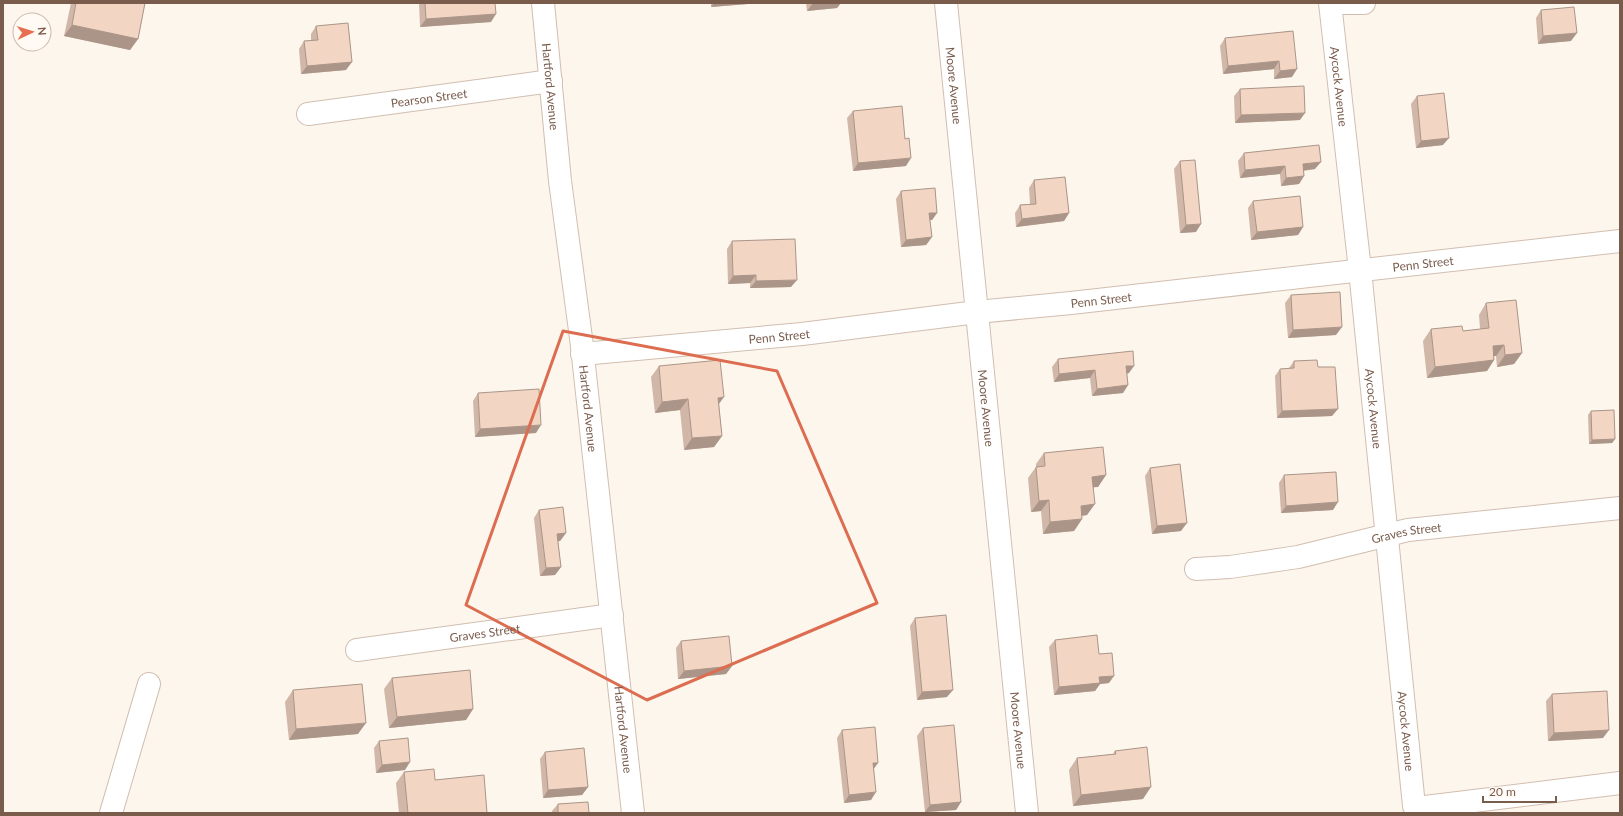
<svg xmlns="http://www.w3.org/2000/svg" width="1623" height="816" viewBox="0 0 1623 816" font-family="Lato,sans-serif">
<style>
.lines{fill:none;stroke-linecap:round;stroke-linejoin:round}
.minor-casing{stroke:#d1beb0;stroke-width:24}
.minor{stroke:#fff;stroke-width:22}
.wall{fill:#d1b7a8}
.shaded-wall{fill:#aa9588}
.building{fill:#f3d5c3;stroke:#aa9588}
.marked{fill:none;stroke:#dc6d51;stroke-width:3;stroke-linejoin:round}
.labels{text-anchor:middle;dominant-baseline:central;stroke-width:3;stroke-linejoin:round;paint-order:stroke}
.street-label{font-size:12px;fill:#7a5c4d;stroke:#fffaf3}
</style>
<rect width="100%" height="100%" fill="#fdf6ec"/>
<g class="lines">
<defs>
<g id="minor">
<path id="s1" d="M543 3 560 181 581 338 633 813"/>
<path id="s2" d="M946 3 1027 813"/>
<path id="s3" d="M1330 3 1360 270 1414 806 1417 808 1418 813"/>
<path d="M1331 3H1364"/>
<path id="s4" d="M308 114 551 81"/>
<path id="s5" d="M582 354 802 334 977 312 1071 303 1620 241"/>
<path id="s6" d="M1196 569 1230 567 1298 557 1408 530 1620 508"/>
<path id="s7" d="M357 650 612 615"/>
<path d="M1417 808 1620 783"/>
<path d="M111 813 149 684"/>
</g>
</defs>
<!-- minor casing -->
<use href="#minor" class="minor-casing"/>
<!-- minor -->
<use href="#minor" class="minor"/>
</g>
<!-- wall -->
<g class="wall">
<path d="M71 3H145L138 39 130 50 64 36Z"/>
<path d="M419 3H495L491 22 420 27Z"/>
<path d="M711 3H748V4L711 7Z"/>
<path d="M806 3H841L837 8 807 11Z"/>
<path d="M1541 10 1571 41 1538 44 1536 18Z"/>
<path d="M316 26 346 70 301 74 299 49 304 41 311 40V34Z"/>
<path d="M1293 31 1292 77 1274 79V69L1223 74 1220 46 1225 38Z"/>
<path d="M1240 89 1300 120 1235 123 1234 96Z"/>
<path d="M1417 96 1443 145 1416 148 1411 104Z"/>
<path d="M853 111 906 166 853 171 847 118Z"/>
<path d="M1244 153 1315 169 1304 171V176L1299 184 1281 186 1280 174 1240 178 1238 161Z"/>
<path d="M1180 161 1196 232 1180 233 1174 169Z"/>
<path d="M1034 180 1069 213 1064 221 1016 227 1015 213 1020 205 1030 204 1029 188Z"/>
<path d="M901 191 937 213 932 220H930L932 237 926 245 901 247 896 199Z"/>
<path d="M1253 201 1303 227 1298 235 1251 240 1248 208Z"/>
<path d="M732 241 791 287 750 288V283L728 284 727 249Z"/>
<path d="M1291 295 1336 335 1288 338 1285 303Z"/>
<path d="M1486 303 1522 353 1514 364 1497 367 1496 356H1494V360L1487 371 1427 378 1423 341 1431 329 1463 331 1480 329 1479 315Z"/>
<path d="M1058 359 1129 373 1127 374 1128 385 1123 393 1092 396 1090 378 1054 382 1052 367Z"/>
<path d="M1294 361 1318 367 1332 416 1277 418 1275 376 1280 369 1289 368Z"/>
<path d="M659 366 719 404 722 436 714 447 684 450 680 410 655 413 651 377Z"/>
<path d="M478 393 536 433 475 437 473 401Z"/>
<path d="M1591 411 1615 439 1612 443 1589 444 1588 415Z"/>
<path d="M1044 453 1106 475 1098 487H1094L1087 515 1082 516V519L1074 531 1043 534 1041 511 1031 512 1028 478 1036 467V464Z"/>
<path d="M1150 468 1181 531 1152 534 1145 476Z"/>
<path d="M1284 475 1333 510 1281 513 1279 483Z"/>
<path d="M539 510 566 533 560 541H558L561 567 555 575 540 576 534 518Z"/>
<path d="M915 618 947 697 917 700 910 626Z"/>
<path d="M1055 640 1099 654 1109 683 1100 684 1095 691 1054 695 1049 647Z"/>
<path d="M681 641 732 666 726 674 678 679 676 648Z"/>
<path d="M392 678 473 709 466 720 389 728 384 689Z"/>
<path d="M293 690 358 734 289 740 285 702Z"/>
<path d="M1552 694 1603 738 1548 741 1546 701Z"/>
<path d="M923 728 961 802 956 810 925 812 917 736Z"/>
<path d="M842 730 874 769 871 800 844 803 837 738Z"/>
<path d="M379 741 405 770 376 773 374 748Z"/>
<path d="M1115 751 1143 799 1073 806 1069 770 1077 758 1113 754Z"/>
<path d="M545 752 588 787 582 795 543 798 540 759Z"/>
<path d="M404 772 435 780 487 813H399L396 783Z"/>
<path d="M558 804 589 813H552V811Z"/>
</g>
<!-- shaded-wall -->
<g class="shaded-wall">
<path d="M714 3H748V4L711 7Z"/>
<path d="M813 3H841L837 8 807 11Z"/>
<path d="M496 14 491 22 420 27 426 19Z"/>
<path d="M72 25 138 39 130 50 64 36Z"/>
<path d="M1577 33 1571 41 1538 44 1543 36Z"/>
<path d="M1279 61 1274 69 1223 74 1228 66Z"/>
<path d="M352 62 346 70 301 74 307 66Z"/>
<path d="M1297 69 1292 77 1274 79 1280 71Z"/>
<path d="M1305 113 1300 120 1235 123 1241 115Z"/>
<path d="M1449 138 1443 145 1416 148 1421 141Z"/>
<path d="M911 158 906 166 853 171 858 163Z"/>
<path d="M1321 162 1315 169 1297 171 1303 164Z"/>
<path d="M1285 166 1280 174 1240 178 1245 170Z"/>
<path d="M1304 176 1299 184 1281 186 1286 178Z"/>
<path d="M929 213H937L932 220 924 221Z"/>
<path d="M1069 213 1064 221 1016 227 1022 219Z"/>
<path d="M1201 224 1196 232 1180 233 1186 225Z"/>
<path d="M1303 227 1298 235 1251 240 1257 232Z"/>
<path d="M932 237 926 245 901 247 906 240Z"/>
<path d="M756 275 750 283 728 284 733 276Z"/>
<path d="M797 280 791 287 750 288 756 281Z"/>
<path d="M1342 327 1336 335 1288 338 1293 330Z"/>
<path d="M1504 345 1496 356 1485 357 1493 346Z"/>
<path d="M1522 353 1514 364 1497 367 1505 355Z"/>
<path d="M1494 360 1487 371 1427 378 1435 367Z"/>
<path d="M1126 366H1134L1129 373 1121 374Z"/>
<path d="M1095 370 1090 378 1054 382 1059 374Z"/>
<path d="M1128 385 1123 393 1092 396 1097 389Z"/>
<path d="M724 397 716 408 718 398Z"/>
<path d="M688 399 680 410 655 413 662 402Z"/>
<path d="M1338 409 1332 416 1277 418 1282 411Z"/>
<path d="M541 425 536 433 475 437 480 429Z"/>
<path d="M722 436 714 447 684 450 692 438Z"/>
<path d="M1615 439 1612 443 1589 444 1592 440Z"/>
<path d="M1106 475 1098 487 1085 488 1092 477Z"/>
<path d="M1049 500 1041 511 1031 512 1039 501Z"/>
<path d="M1338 502 1333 510 1281 513 1286 506Z"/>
<path d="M1095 504 1087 515 1073 517 1081 506Z"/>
<path d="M1082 519 1074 531 1043 534 1050 522Z"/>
<path d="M1187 523 1181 531 1152 534 1157 526Z"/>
<path d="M566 533 560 541 552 542 557 534Z"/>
<path d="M561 567 555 575 540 576 546 568Z"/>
<path d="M732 666 726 674 678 679 684 671Z"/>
<path d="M1114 676 1109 683 1100 684 1095 691 1054 695 1059 687 1099 677Z"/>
<path d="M953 690 947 697 917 700 922 692Z"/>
<path d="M473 709 466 720 389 728 397 717Z"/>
<path d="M366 723 358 734 289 740 296 729Z"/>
<path d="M1609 730 1603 738 1548 741 1554 733Z"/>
<path d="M410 762 405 770 376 773 382 765Z"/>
<path d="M873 763H878L873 770Z"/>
<path d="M588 787 582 795 543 798 548 790Z"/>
<path d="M1151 787 1143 799 1073 806 1081 795Z"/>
<path d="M876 792 871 800 844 803 849 795Z"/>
<path d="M961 802 956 810 925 812 930 805Z"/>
</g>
<!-- building -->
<g class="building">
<path d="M76 3H145L138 39 72 25Z"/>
<path d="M425 3H495L496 14 426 19Z"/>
<path d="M1574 7 1577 33 1543 36 1541 10Z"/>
<path d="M348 23 352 62 307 66 304 41 318 40 316 26Z"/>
<path d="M1293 31 1297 69 1280 71 1279 61 1228 66 1225 38Z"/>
<path d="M1304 86 1305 113 1241 115 1240 89Z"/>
<path d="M1444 93 1449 138 1421 141 1417 96Z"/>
<path d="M902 106 905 139 909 138 911 158 858 163 853 111Z"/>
<path d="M1319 145 1321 162 1303 164 1304 176 1286 178 1285 166 1245 170 1244 153Z"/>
<path d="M1195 160 1201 224 1186 225 1180 161Z"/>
<path d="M1065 177 1069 213 1022 219 1020 205 1036 204 1034 180Z"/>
<path d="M935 188 937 213H929L932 237 906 240 901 191Z"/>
<path d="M1300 196 1303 227 1257 232 1253 201Z"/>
<path d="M795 239 797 280 756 281V275L733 276 732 241Z"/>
<path d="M1340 292 1342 327 1293 330 1291 295Z"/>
<path d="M1516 300 1522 353 1505 355 1504 345 1493 346 1494 360 1435 367 1431 329 1462 326 1463 331 1489 328 1486 303Z"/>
<path d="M1133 351 1134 366H1126L1128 385 1097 389 1095 370 1059 374 1058 359Z"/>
<path d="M720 360 724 397 718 398 722 436 692 438 688 399 662 402 659 366Z"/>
<path d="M1317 360 1318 367H1335L1338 409 1282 411 1280 369 1294 368V361Z"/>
<path d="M539 389 541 425 480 429 478 393Z"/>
<path d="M1614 410 1615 439 1592 440 1591 411Z"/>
<path d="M1103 447 1106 475 1092 477 1095 504 1081 506 1082 519 1050 522 1049 500 1039 501 1036 467 1045 466 1044 453Z"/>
<path d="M1180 464 1187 523 1157 526 1150 468Z"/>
<path d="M1336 472 1338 502 1286 506 1284 475Z"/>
<path d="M563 507 566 533 557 534 561 567 546 568 539 510Z"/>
<path d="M946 615 953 690 922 692 915 618Z"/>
<path d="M1097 635 1099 654 1112 653 1114 676 1099 677 1100 683 1059 687 1055 640Z"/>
<path d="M729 636 732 666 684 671 681 641Z"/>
<path d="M470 670 473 709 397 717 392 678Z"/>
<path d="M362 684 366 723 296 729 293 690Z"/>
<path d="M1607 691 1609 730 1554 733 1552 694Z"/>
<path d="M954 725 961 802 930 805 923 728Z"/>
<path d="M875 727 878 763H873L876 792 849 795 842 730Z"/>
<path d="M408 738 410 762 382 765 379 741Z"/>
<path d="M1147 747 1151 787 1081 795 1077 758 1116 754 1115 751Z"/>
<path d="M584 748 588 787 548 790 545 752Z"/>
<path d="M434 769 435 780 484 775 487 813H408L404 772Z"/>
<path d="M588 802 589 813H558V804Z"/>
</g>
<!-- marked area -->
<path class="marked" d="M563 331 777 371 877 603 647 700 466 605Z"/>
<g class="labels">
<!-- street labels -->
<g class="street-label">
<text stroke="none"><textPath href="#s1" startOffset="84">Hartford Avenue</textPath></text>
<text stroke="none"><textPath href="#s2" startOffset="83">Moore Avenue</textPath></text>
<text stroke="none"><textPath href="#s3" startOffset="84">Aycock Avenue</textPath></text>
<text stroke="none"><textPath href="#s4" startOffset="122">Pearson Street</textPath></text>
<text stroke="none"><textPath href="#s5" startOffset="846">Penn Street</textPath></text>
<text stroke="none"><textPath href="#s5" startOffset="522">Penn Street</textPath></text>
<text stroke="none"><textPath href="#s5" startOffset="198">Penn Street</textPath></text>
<text stroke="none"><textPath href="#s1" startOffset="408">Hartford Avenue</textPath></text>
<text stroke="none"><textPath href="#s2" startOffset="407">Moore Avenue</textPath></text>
<text stroke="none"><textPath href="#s3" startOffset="408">Aycock Avenue</textPath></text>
<text stroke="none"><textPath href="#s6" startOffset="214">Graves Street</textPath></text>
<text stroke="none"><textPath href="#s7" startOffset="129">Graves Street</textPath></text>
<text stroke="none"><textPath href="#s1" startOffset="731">Hartford Avenue</textPath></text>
<text stroke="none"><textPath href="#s2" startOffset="731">Moore Avenue</textPath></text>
<text stroke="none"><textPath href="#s3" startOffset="732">Aycock Avenue</textPath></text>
</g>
</g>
<!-- border -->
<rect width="1623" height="816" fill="none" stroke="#7a5c4d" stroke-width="8"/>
<!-- north arrow -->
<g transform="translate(32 32) rotate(86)"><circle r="19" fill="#fffaf3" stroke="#cabbb1"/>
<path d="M0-3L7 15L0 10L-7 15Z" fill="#e76f51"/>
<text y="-6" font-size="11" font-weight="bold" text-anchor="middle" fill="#7a5c4d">N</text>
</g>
<!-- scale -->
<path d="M1483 796v6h73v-6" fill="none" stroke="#7a5c4d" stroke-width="2"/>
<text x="1489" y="796" font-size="12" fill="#7a5c4d" stroke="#fffaf3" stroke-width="3" paint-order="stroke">20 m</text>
</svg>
